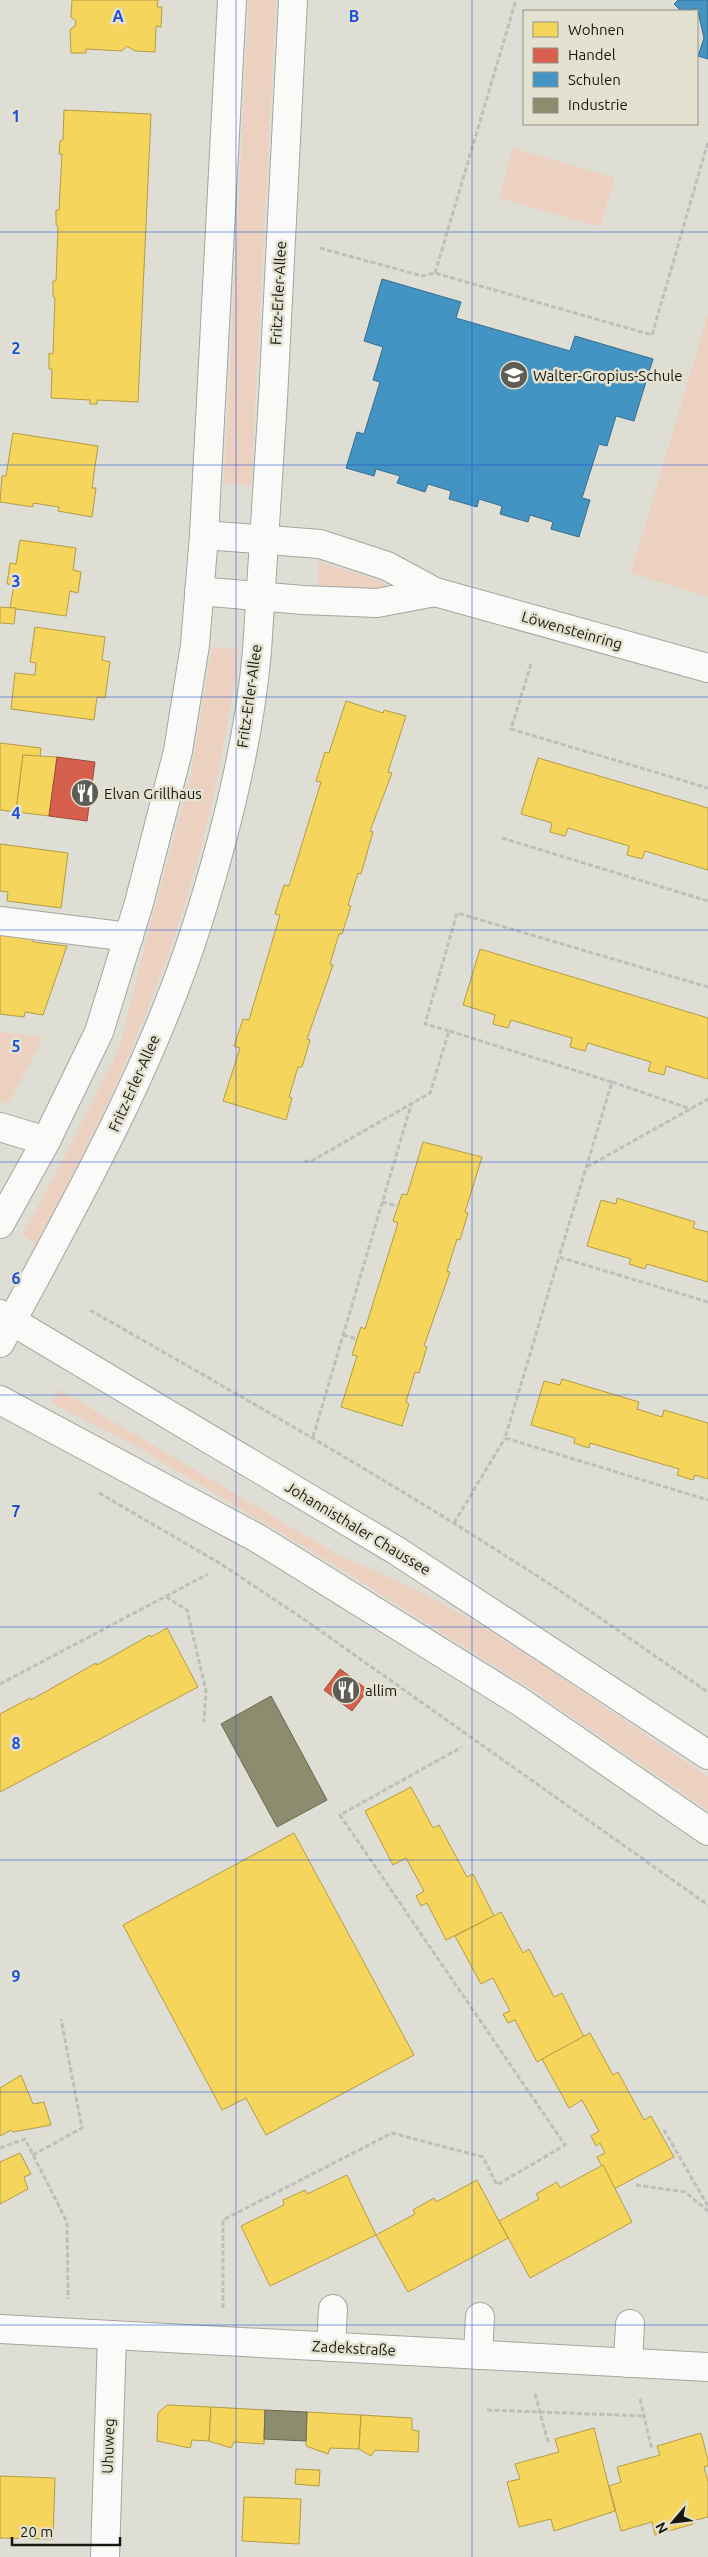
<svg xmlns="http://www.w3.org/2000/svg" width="708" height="2557" viewBox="0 0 708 2557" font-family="Ubuntu,sans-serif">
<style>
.green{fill:#edd1c0}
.homes{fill:#f6d55c;stroke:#b39c46}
.shops{fill:#d6604d;stroke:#9d4a3b}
.schools{fill:#4393c3;stroke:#366e8e}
.industry{fill:#8c8c6e;stroke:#696952}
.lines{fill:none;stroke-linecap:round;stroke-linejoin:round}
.minor-casing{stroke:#a6a59e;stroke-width:30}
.major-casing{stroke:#a6a59e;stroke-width:30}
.path{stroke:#bebeba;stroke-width:3;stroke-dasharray:5 2.5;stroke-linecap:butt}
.minor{stroke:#fafaf9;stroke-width:28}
.major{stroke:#fafaf9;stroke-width:28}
.grid{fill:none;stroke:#1d4ed8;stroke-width:1;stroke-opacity:0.55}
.labels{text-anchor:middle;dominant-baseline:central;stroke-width:5;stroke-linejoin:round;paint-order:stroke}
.street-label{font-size:15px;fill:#181811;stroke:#e3e2d0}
.poi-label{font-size:15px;fill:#181811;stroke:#e3e2d0;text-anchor:start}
.grid-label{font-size:16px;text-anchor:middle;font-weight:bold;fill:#1d4ed8;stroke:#e3e2d0;stroke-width:5;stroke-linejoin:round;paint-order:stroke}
</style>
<rect width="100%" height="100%" fill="#dfded4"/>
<!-- green -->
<g class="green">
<path d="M249 0H276L251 485 224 484Z"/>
<path d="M513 148 615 178 600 227 499 198Z"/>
<path d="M708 314V597L631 573Z"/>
<path d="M318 562 382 581 386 586 380 590 318 585Z"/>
<path d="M212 647 239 649C230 712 220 774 204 835 168 979 107 1114 36 1243L22 1235 66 1154 114 1059 123 1034 147 937 191 775Z"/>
<path d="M0 1032 43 1038 8 1104 0 1101Z"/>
<path d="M58 1389 337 1554 417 1590 470 1619 544 1666 708 1777V1810L530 1688 333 1564 137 1447 51 1403Z"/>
</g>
<!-- homes -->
<g class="homes">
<path d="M72 0H158L157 7H162L161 27 156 26 155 52 135 51 127 46 122 51 86 49V53H71L70 30 75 26 76 21 71 17Z"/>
<path d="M64 110 151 114 138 402 97 400V404H90V400L51 398 52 369H49V353L53 354 55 298 53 297V281H56L58 226 56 225V210H59L62 154H59L60 141 63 140Z"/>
<path d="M13 433 98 446 92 488H96L92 517 58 511 59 507 33 503V507L0 502 2 476H6Z"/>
<path d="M20 540 76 548 73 570 81 572 78 593 70 591 66 616 10 608 14 585 7 584 10 563 16 564Z"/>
<path d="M0 607 16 608 14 624 0 623Z"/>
<path d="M35 627 105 637 102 660 110 662 105 698 97 697 94 720 11 709 15 673 35 675 36 663 30 662Z"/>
<path d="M346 701 383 713 384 710 406 716 388 772 392 773 370 831 373 832 361 874 358 873 348 905 351 906 342 934H339L330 964 333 965 307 1039 310 1040 302 1067H298L289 1097 292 1098 286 1120 223 1101 240 1048 234 1046 243 1019 249 1020 280 915 275 914 284 885 289 886 321 782 316 781 325 752 329 753Z"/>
<path d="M0 743 41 748 40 757 23 755 16 812 0 810Z"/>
<path d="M23 755 57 757 49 816 16 812Z"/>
<path d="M538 758 708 808V870L645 851 642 859 627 855 629 846 568 828 565 836 550 832 552 823 521 814Z"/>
<path d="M0 844 68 853 61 908 7 901 8 892 0 891Z"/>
<path d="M0 927 31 931 33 942 67 946 43 1015 25 1012 24 1017 0 1014Z"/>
<path d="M480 949 708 1018V1079L666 1066 664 1075 648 1071 651 1062 588 1043 585 1051 570 1047 572 1038 511 1020 508 1028 493 1024 495 1015 463 1005Z"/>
<path d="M423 1142 482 1157 465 1212 468 1213 460 1240 457 1239 447 1271 450 1272 424 1346 427 1347 419 1373 415 1372 406 1402 409 1404 402 1426 341 1407 357 1356 352 1355 357 1339 361 1327 365 1329 398 1223 393 1221 402 1194 407 1195Z"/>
<path d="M617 1198 695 1222 693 1228 708 1232V1282L647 1264 645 1269 629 1264 631 1259 587 1246 601 1200 616 1204Z"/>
<path d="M562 1379 639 1402 637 1409 662 1417 664 1410 708 1423V1479L695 1475 693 1480 677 1475 679 1469 590 1443 589 1448 574 1443 575 1438 531 1425 544 1381 560 1385Z"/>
<path d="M167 1628 198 1687 0 1792V1714L30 1698 31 1700 96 1663 97 1665 150 1635 151 1637Z"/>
<path d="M411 1787 433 1828 439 1825 467 1877 473 1874 494 1916 446 1940 427 1903 421 1906 416 1896 424 1891 406 1858 393 1865 365 1811Z"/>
<path d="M294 1833 414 2055 266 2135 246 2098 222 2110 123 1925Z"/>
<path d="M501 1912 523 1953 529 1949 554 1997 562 1993 584 2037 537 2062 515 2020 508 2023 503 2014 510 2011 493 1978 481 1984 455 1936Z"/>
<path d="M590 2033 613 2075 618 2072 644 2120 651 2116 674 2157 614 2189 597 2157 605 2153 600 2143 596 2146 591 2136 599 2131 582 2100 569 2108 542 2059Z"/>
<path d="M21 2075 33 2104 44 2102 51 2125 13 2132 11 2130 0 2136V2088Z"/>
<path d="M20 2153 31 2174 24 2177 28 2189 0 2204V2162Z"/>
<path d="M603 2165 632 2222 530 2278 499 2221 539 2199 536 2194 557 2182 560 2188Z"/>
<path d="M347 2175 376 2235 270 2286 241 2226 284 2205 283 2200 305 2190 307 2194Z"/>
<path d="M477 2180 508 2238 408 2292 376 2235 415 2214 413 2210 434 2198 436 2202Z"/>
<path d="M167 2405 211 2407 209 2441 192 2440 190 2448 157 2441 158 2413Z"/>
<path d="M211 2407 265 2410 264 2444 234 2442 231 2448 209 2441Z"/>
<path d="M307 2412 361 2415 359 2449 330 2448 328 2454 306 2446Z"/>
<path d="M361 2415 412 2418V2430L419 2431 418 2452 375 2450 371 2456 359 2449Z"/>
<path d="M594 2428 615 2511 554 2531 551 2519 519 2527 507 2482 520 2479 515 2464 559 2452 555 2439Z"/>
<path d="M701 2433 708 2460V2466L704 2467 708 2482V2517L692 2521 693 2524 655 2535 652 2522 621 2531 609 2486 621 2482 617 2467 660 2455 657 2446Z"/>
<path d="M296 2469 320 2470 319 2486 295 2484Z"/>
<path d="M0 2476 55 2478 53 2539 0 2538Z"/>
<path d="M244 2497 301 2499 299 2544 242 2541Z"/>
</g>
<!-- shops -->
<g class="shops">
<path d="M57 757 95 762 87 821 49 816Z"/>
<path d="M340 1669 368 1690 352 1711 324 1690Z"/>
</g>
<!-- schools -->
<g class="schools">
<path d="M678 0H708V59L698 56 704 38 698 12 694 8 690 11H681L674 4Z"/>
<path d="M382 279 461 302 456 318 570 351 575 336 653 359 634 421 616 416 607 446 599 444 582 498 590 500 579 537 551 529 553 522 530 515 528 522 500 514 502 506 479 499 477 507 449 499 451 491 428 484 425 492 397 483 400 476 376 469 374 476 346 468 357 432 364 434 380 382 373 380 383 347 364 341Z"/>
</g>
<!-- industry -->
<g class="industry">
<path d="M271 1696 327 1800 277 1827 221 1724Z"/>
<path d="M265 2410 307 2412 306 2441 264 2439Z"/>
</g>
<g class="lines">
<defs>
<g id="minor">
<path d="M204 535 320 544 387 566 435 592 708 668"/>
<path d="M199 591 303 600 377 603 435 592"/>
<path d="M0 921 129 937"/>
<path d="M0 1127 46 1141"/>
<path d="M0 1224 46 1141 99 1032 139 903 178 751 195 645 204 535 232 0"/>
<path d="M0 1343C73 1207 150 1073 197 925 225 837 249 743 257 651 263 567 268 483 273 399 280 266 286 133 293 0"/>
<path d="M0 2329 708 2367"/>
<path d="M331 2347 333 2309"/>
<path d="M478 2355 480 2317"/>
<path d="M628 2363 630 2324"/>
<path d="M105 2557 112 2335"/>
</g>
<g id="major">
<path d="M0 1314 397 1551 708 1755"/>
<path d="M0 1400 257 1538 519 1701 708 1831"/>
</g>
</defs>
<!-- minor casing -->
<use href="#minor" class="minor-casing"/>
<!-- major casing -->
<use href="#major" class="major-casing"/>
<!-- path -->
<g class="path">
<path d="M320 248 422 276 435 273 652 335 708 142"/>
<path d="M435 273 516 0"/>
<path d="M531 664 511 729 708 788"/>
<path d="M502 838 708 901"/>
<path d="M449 1031 425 1024 457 913 708 987"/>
<path d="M612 1082 691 1109"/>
<path d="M304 1161 310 1162 430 1093 449 1031 612 1082 559 1257"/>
<path d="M587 1167 708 1099"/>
<path d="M382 1202 398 1206"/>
<path d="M708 1302 559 1257 505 1438 708 1500"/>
<path d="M90 1310C235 1393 380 1475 520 1565 584 1605 645 1650 708 1692"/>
<path d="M343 1335 357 1339"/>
<path d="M313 1437 411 1105"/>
<path d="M99 1493 221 1564 308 1622 708 1905"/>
<path d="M454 1523 505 1438"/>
<path d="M166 1597 187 1610 206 1691 204 1722"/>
<path d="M0 1684 208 1574"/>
<path d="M664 2130 708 2206"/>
<path d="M0 2148 25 2139 67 2222 68 2299"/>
<path d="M33 2155 82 2128 61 2019"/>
<path d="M636 2185 685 2192 708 2211"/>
<path d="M223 2308V2220L392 2133 483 2157 497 2185 565 2145 340 1815 462 1747"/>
<path d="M535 2394 548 2442"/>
<path d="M640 2399 652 2450"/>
<path d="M487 2410 644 2416"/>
</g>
<!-- minor -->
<use href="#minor" class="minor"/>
<!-- major -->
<use href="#major" class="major"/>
</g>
<!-- grid -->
<path class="grid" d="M236 0V2557M472 0V2557M0 232H708M0 465H708M0 697H708M0 930H708M0 1162H708M0 1395H708M0 1627H708M0 1860H708M0 2092H708M0 2325H708"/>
<!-- icons -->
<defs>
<symbol id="school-disc" viewBox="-11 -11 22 22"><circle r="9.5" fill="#5e5d55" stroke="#e3e2d0"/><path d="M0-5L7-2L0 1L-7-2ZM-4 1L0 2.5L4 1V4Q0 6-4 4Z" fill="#fff"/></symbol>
<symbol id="restaurant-disc" viewBox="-11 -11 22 22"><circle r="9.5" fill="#5e5d55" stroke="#e3e2d0"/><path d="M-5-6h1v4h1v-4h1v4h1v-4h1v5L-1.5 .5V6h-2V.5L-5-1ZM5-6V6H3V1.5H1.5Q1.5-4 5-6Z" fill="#fff"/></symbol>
</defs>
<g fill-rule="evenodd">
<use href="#school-disc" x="498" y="359" width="32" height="32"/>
<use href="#restaurant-disc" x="69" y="777" width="32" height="32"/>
<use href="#restaurant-disc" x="330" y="1674" width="32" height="32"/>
</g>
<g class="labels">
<!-- street labels -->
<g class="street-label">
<text transform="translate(278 293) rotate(-87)">Fritz-Erler-Allee</text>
<text transform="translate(572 630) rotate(16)">Löwensteinring</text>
<text transform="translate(249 696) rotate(-82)">Fritz-Erler-Allee</text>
<text transform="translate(134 1083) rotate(-66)">Fritz-Erler-Allee</text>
<text transform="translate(358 1528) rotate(31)">Johannisthaler Chaussee</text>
<text transform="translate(354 2348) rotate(3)">Zadekstraße</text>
<text transform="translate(108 2446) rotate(-88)">Uhuweg</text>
</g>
<!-- poi labels -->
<g class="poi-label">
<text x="533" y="375">Walter-Gropius-Schule</text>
<text x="104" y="793">Elvan Grillhaus</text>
<text x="365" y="1690">allim</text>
</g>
</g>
<g class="grid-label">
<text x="118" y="22">A</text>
<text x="354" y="22">B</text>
<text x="16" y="122">1</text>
<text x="16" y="354">2</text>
<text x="16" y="587">3</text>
<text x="16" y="819">4</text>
<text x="16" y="1052">5</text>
<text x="16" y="1284">6</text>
<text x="16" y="1517">7</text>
<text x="16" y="1749">8</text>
<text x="16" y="1982">9</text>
</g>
<!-- legend -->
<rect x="523" y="10" width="175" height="115" fill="#e3e2d0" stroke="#929184"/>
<rect x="533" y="22" width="25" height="15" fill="#f6d55c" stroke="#929184"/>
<text x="568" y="35" font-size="15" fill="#181811">Wohnen</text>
<rect x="533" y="48" width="25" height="15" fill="#d6604d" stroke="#929184"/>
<text x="568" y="60" font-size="15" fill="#181811">Handel</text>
<rect x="533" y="72" width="25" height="15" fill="#4393c3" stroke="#929184"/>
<text x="568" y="85" font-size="15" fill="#181811">Schulen</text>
<rect x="533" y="98" width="25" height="15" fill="#8c8c6e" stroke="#929184"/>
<text x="568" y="110" font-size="15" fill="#181811">Industrie</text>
<!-- north arrow -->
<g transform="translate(673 2522) rotate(242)" stroke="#e3e2d0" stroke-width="4" paint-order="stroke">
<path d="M0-4L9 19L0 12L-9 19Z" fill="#181811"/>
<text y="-8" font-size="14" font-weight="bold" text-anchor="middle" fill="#181811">N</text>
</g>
<!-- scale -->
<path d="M12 2537v8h108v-8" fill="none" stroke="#181811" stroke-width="2.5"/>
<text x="20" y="2537" font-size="15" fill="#181811" stroke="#e3e2d0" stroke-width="4" paint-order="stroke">20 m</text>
</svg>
